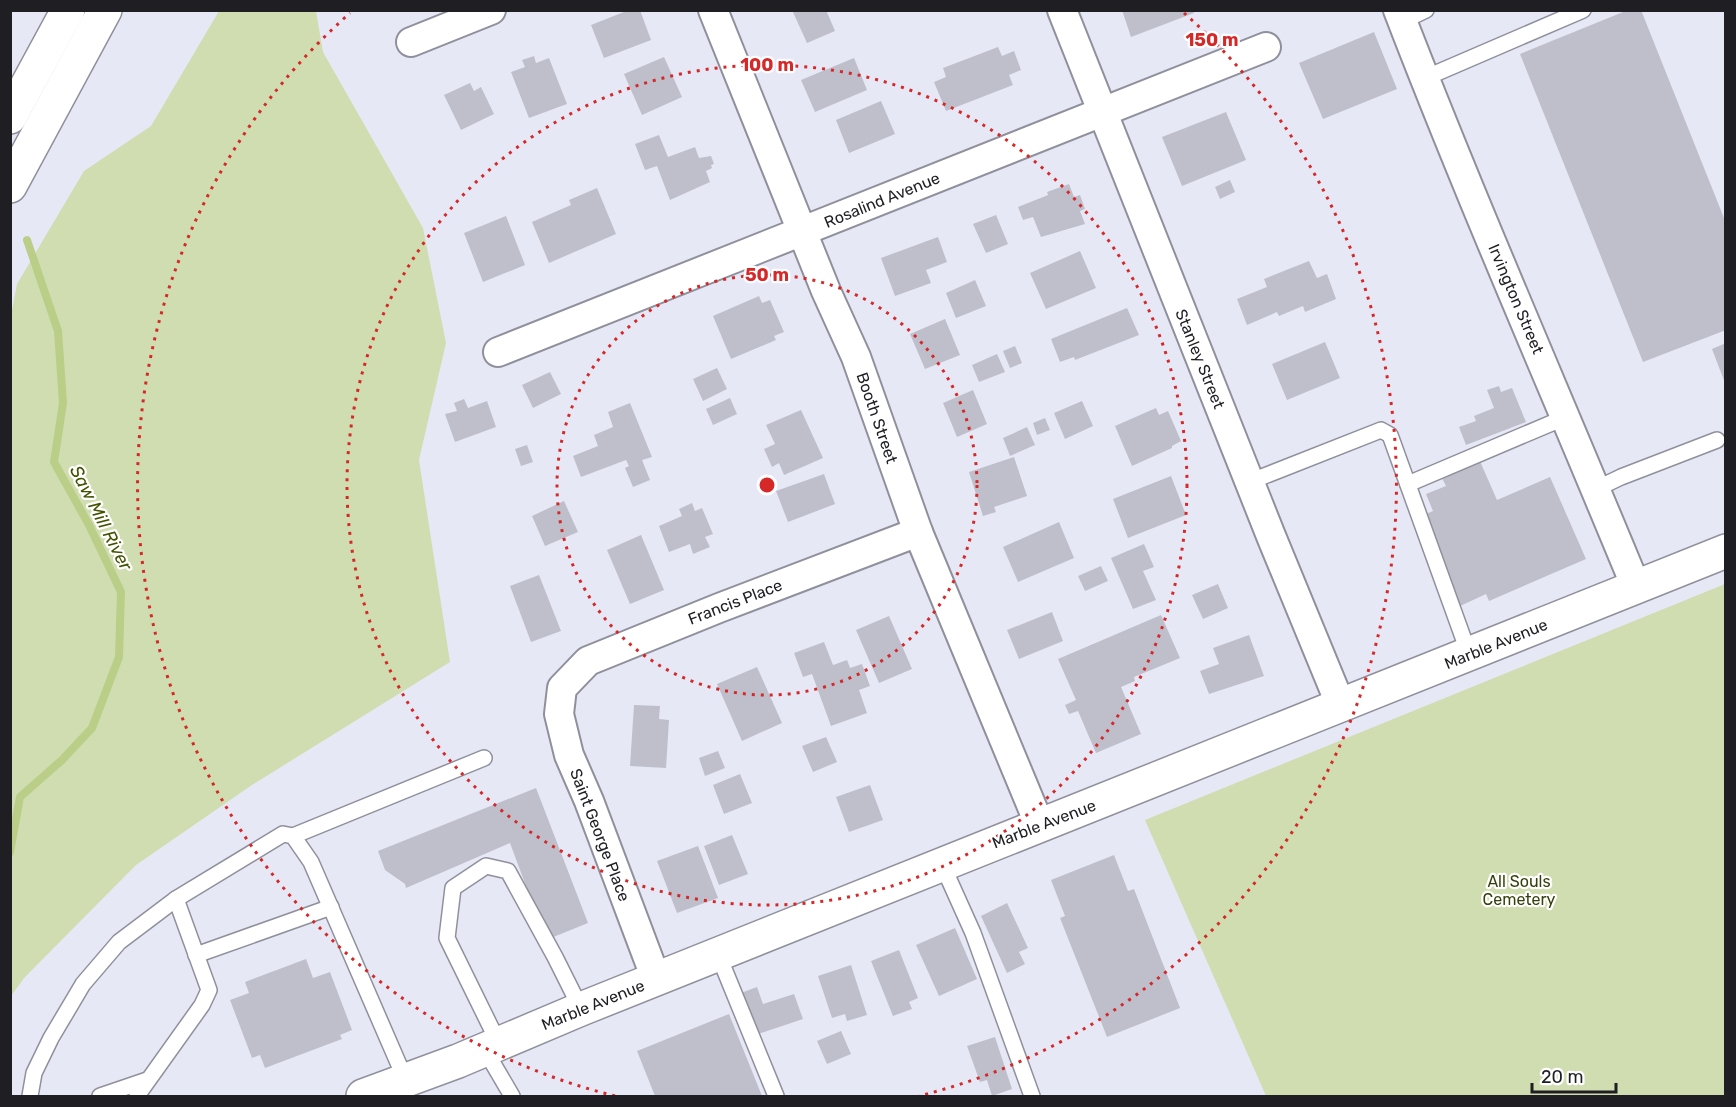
<svg xmlns="http://www.w3.org/2000/svg" width="1736" height="1107" viewBox="0 0 1736 1107" font-family="Rubik,sans-serif">
<style>
.green{fill:#d0ddb1}
.lines{fill:none;stroke-linecap:round;stroke-linejoin:round}
.stream{stroke:#bbce88;stroke-width:8}
.building{fill:#bfbfcc}
.service-casing{stroke:#90909d;stroke-width:18}
.minor-casing{stroke:#90909d;stroke-width:32}
.tertiary-casing{stroke:#90909d;stroke-width:36}
.trunk-casing{stroke:#90909d;stroke-width:36}
.service{stroke:#fff;stroke-width:15}
.minor{stroke:#fff;stroke-width:28}
.tertiary{stroke:#fff;stroke-width:33}
.trunk{stroke:#fff;stroke-width:33}
.ring{fill:none;stroke:#d62828;stroke-width:3;stroke-dasharray:3 6}
.labels{text-anchor:middle;dominant-baseline:central;stroke-width:4.5;stroke-linejoin:round;paint-order:stroke}
.street-label{font-size:16px;fill:#1e1e23;stroke:#fff}
.park-label{font-size:16px;fill:#35400b;stroke:#fff}
.water-label{font-size:18px;font-style:italic;fill:#445300;stroke:#fff}
.centre{fill:#d62828;stroke:#fff;stroke-width:3}
.ring-label{font-size:18px;text-anchor:middle;font-weight:bold;fill:#d62828;stroke:#fff;stroke-width:4.5;stroke-linejoin:round;paint-order:stroke}
</style>
<rect width="100%" height="100%" fill="#e7e8f6"/>
<!-- green -->
<g class="green">
<path d="M219 11H316L323 52 423 228 446 343 419 460 450 662 252 785 136 865 25 977 11 996 10 320 17 284 84 171 151 126Z"/>
<path d="M1725 584V1096H1266L1145 820Z"/>
</g>
<g class="lines">
<!-- stream -->
<path class="stream" d="M10 852 20 797 62 760 92 728 119 657 121 592 89 525 54 462 63 403 58 331 27 240"/>
</g>
<!-- building -->
<g class="building">
<path d="M629 10H640L651 40 604 58 591 25Z"/>
<path d="M792 10H826L835 31 807 43Z"/>
<path d="M1122 10H1193L1194 13 1131 37Z"/>
<path d="M1628 10H1641L1726 223V330L1643 362 1520 54Z"/>
<path d="M1374 32 1397 89 1323 119 1299 63Z"/>
<path d="M998 47 1002 56 1014 51 1021 70 1009 75 1013 85 946 111 934 82 946 77 943 68Z"/>
<path d="M534 56 536 63 549 58 567 104 529 118 511 72 525 67 522 60Z"/>
<path d="M664 57 682 97 642 115 624 74Z"/>
<path d="M854 58 867 90 815 112 801 80Z"/>
<path d="M470 83 474 91 481 87 494 114 461 130 444 95Z"/>
<path d="M881 101 895 134 849 153 836 120Z"/>
<path d="M1226 112 1246 160 1182 186 1162 137Z"/>
<path d="M659 135 668 157 695 147 699 158 711 156 714 164 711 165 712 168 706 171 710 182 670 200 657 166 645 170 635 144Z"/>
<path d="M1230 180 1235 192 1220 199 1215 187Z"/>
<path d="M1069 184 1074 197 1080 195 1085 209 1080 211 1085 224 1041 237 1033 217 1023 220 1018 207 1048 195 1047 192Z"/>
<path d="M597 188 616 234 549 263 532 222 571 205 569 200Z"/>
<path d="M996 215 1008 244 986 253 973 224Z"/>
<path d="M506 216 525 265 483 282 464 233Z"/>
<path d="M938 237 947 262 926 270 931 283 895 296 881 258Z"/>
<path d="M1080 251 1096 288 1046 309 1030 273Z"/>
<path d="M1309 261 1317 278 1327 274 1336 299 1305 312 1303 306 1279 316 1277 312 1247 325 1237 299 1267 287 1264 279Z"/>
<path d="M975 280 986 306 956 318 946 293Z"/>
<path d="M759 296 762 303 770 300 784 332 774 336 776 340 731 359 713 316Z"/>
<path d="M1127 308 1139 335 1075 360 1074 357 1060 362 1051 339Z"/>
<path d="M945 319 960 355 925 369 910 334Z"/>
<path d="M1325 342 1340 378 1287 400 1272 364Z"/>
<path d="M1726 343V383H1725L1712 349Z"/>
<path d="M1015 346 1022 363 1010 368 1003 351Z"/>
<path d="M997 354 1005 372 979 382 972 365Z"/>
<path d="M717 368 727 389 703 401 693 379Z"/>
<path d="M550 372 561 394 533 408 522 385Z"/>
<path d="M1499 386 1501 392 1512 388 1526 422 1466 445 1459 427 1476 421 1474 416 1494 408 1487 390Z"/>
<path d="M973 390 987 424 957 437 943 403Z"/>
<path d="M730 398 737 414 713 425 706 409Z"/>
<path d="M464 399 468 408 487 401 496 427 455 442 445 414 457 411 454 403Z"/>
<path d="M1082 401 1093 426 1065 439 1054 413Z"/>
<path d="M630 403 652 457 642 460 650 480 633 487 625 468 629 466 626 460 581 477 573 456 598 446 594 435 613 427 608 412Z"/>
<path d="M1156 408 1159 415 1168 411 1181 441 1172 446V448L1132 466 1115 426Z"/>
<path d="M801 410 823 458 784 475 779 463 772 467 764 449 775 444 766 425Z"/>
<path d="M1045 418 1050 430 1037 435 1033 423Z"/>
<path d="M1027 427 1035 445 1010 456 1003 438Z"/>
<path d="M527 445 533 462 521 466 515 449Z"/>
<path d="M1014 457 1027 496 994 507 996 512 983 516 969 472Z"/>
<path d="M1479 459 1497 500 1550 477 1586 559 1489 601 1486 594 1458 607 1419 517 1433 511 1426 494 1446 486 1442 478 1459 471 1458 468Z"/>
<path d="M824 474 835 504 788 522 776 491Z"/>
<path d="M1171 476 1186 515 1128 538 1113 499Z"/>
<path d="M564 501 578 532 545 546 532 516Z"/>
<path d="M692 503 695 511 702 508 713 534 705 537 710 547 693 554 690 544 669 552 659 526 682 516 679 509Z"/>
<path d="M1059 522 1074 558 1018 582 1003 547Z"/>
<path d="M641 535 664 590 630 604 607 550Z"/>
<path d="M1144 544 1154 567 1143 571 1156 600 1133 609 1111 558Z"/>
<path d="M1101 566 1108 581 1085 591 1078 576Z"/>
<path d="M539 575 561 631 531 642 510 586Z"/>
<path d="M1218 584 1228 608 1203 619 1192 595Z"/>
<path d="M1052 612 1063 641 1019 659 1007 630Z"/>
<path d="M1161 615 1180 658 1134 677 1135 681 1121 687 1141 734 1096 753 1078 711 1069 714 1065 705 1076 700 1058 659Z"/>
<path d="M889 616 912 669 879 683 856 630Z"/>
<path d="M1249 635 1264 676 1209 694 1200 671 1219 664 1213 648Z"/>
<path d="M824 642 833 665 847 660 850 668 862 664 870 686 859 690 867 713 831 726 812 674 803 677 794 653Z"/>
<path d="M757 667 782 723 742 741 717 684Z"/>
<path d="M634 705 660 706 659 719 669 720 666 768 630 766Z"/>
<path d="M826 737 837 762 813 772 802 746Z"/>
<path d="M718 751 725 768 705 776 699 758Z"/>
<path d="M740 774 752 803 724 814 713 785Z"/>
<path d="M870 785 883 820 849 832 836 797Z"/>
<path d="M536 788 588 923 546 940 510 843 406 888 405 884 385 870 378 851Z"/>
<path d="M732 835 748 874 719 885 704 846Z"/>
<path d="M698 846 718 898 677 913 657 861Z"/>
<path d="M1114 855 1128 891 1134 889 1180 1008 1107 1037 1060 918 1065 916 1051 880Z"/>
<path d="M1007 903 1028 948 1019 952 1025 964 1007 973 981 916Z"/>
<path d="M955 928 977 979 939 996 916 945Z"/>
<path d="M899 950 918 998 909 1002 912 1009 893 1016 871 961Z"/>
<path d="M306 959 313 978 330 972 352 1030 340 1035 342 1039 265 1068 260 1055 252 1058 230 1000 249 993 245 982Z"/>
<path d="M851 965 867 1015 847 1021 845 1014 832 1018 818 976Z"/>
<path d="M757 987 763 1004 794 994 803 1019 755 1035 741 993Z"/>
<path d="M729 1014 762 1096H655L637 1051Z"/>
<path d="M841 1031 851 1054 827 1064 817 1041Z"/>
<path d="M995 1037 1012 1089 992 1096 987 1080 980 1082 967 1046Z"/>
</g>
<g class="lines">
<defs>
<g id="service">
<path d="M1403 21 1426 10"/>
<path d="M1425 78 1583 10"/>
<path d="M1249 482 1381 430 1390 435 1469 654"/>
<path d="M1408 484 1566 417"/>
<path d="M1596 489 1621 477 1717 440"/>
<path d="M293 836 484 758"/>
<path d="M942 864 973 933 1032 1096"/>
<path d="M718 954 776 1096"/>
<path d="M196 955 331 907"/>
<path d="M499 1044 447 938 453 888 486 866 508 871 555 957 581 1009"/>
<path d="M485 1050 512 1096"/>
<path d="M30 1096 34 1073 51 1038 83 984 119 942 176 899"/>
<path d="M100 1096 147 1080"/>
<path d="M137 1096 202 1005 209 990 176 899 283 834 293 836 311 862 406 1081"/>
</g>
<g id="minor">
<path d="M713 10 826 291 856 357 918 532 1040 826"/>
<path d="M1062 10 1271 536 1341 706"/>
<path d="M1398 10C1473 205 1557 395 1636 587"/>
<path d="M411 42 491 10"/>
<path d="M498 352 1266 47"/>
<path d="M656 979 589 801 569 755 559 714 562 688 588 661 719 608 918 532"/>
</g>
<path id="tertiary" d="M363 1096 458 1061 581 1009 1726 551"/>
<g id="trunk">
<path d="M10 117 68 10"/>
<path d="M10 186 105 10"/>
</g>
</defs>
<!-- service casing -->
<use href="#service" class="service-casing"/>
<!-- minor casing -->
<use href="#minor" class="minor-casing"/>
<!-- tertiary casing -->
<use href="#tertiary" class="tertiary-casing"/>
<!-- trunk casing -->
<use href="#trunk" class="trunk-casing"/>
<!-- service -->
<use href="#service" class="service"/>
<!-- minor -->
<use href="#minor" class="minor"/>
<!-- tertiary -->
<use href="#tertiary" class="tertiary"/>
<!-- trunk -->
<use href="#trunk" class="trunk"/>
</g>
<!-- distance rings -->
<g class="ring">
<circle cx="767" cy="485" r="210"/>
<circle cx="767" cy="485" r="420"/>
<path d="M615 1096A630 630 0 0 1 350 13M1184 13A630 630 0 0 1 919 1096"/>
</g>
<g class="labels">
<!-- street labels -->
<g class="street-label">
<text transform="translate(882 200) rotate(-22)">Rosalind Avenue</text>
<text transform="translate(1516 299) rotate(67)">Irvington Street</text>
<text transform="translate(1200 359) rotate(68)">Stanley Street</text>
<text transform="translate(877 418) rotate(71)">Booth Street</text>
<text transform="translate(735 602) rotate(-21)">Francis Place</text>
<text transform="translate(1496 644) rotate(-22)">Marble Avenue</text>
<text transform="translate(1044 824) rotate(-21)">Marble Avenue</text>
<text transform="translate(600 835) rotate(69)">Saint George Place</text>
<text transform="translate(593 1005) rotate(-22)">Marble Avenue</text>
</g>
<!-- park labels -->
<g class="park-label">
<text x="1519" y="881">All Souls<tspan x="1519" dy="18">Cemetery</tspan></text>
</g>
<!-- water labels -->
<g class="water-label">
<text transform="translate(101 518) rotate(63)">Saw Mill River</text>
</g>
</g>
<circle cx="767" cy="485" r="9" class="centre"/>
<g class="ring-label">
<text x="1212" y="46">150 m</text>
<text x="767" y="71">100 m</text>
<text x="767" y="281">50 m</text>
</g>
<!-- border -->
<rect width="1736" height="1107" fill="none" stroke="#1e1e23" stroke-width="24"/>
<!-- scale -->
<path d="M1532 1083v9h84v-9" fill="none" stroke="#1e1e23" stroke-width="3"/>
<text x="1541" y="1083" font-size="18" fill="#1e1e23" stroke="#ffffff" stroke-width="4.5" paint-order="stroke">20 m</text>
</svg>
